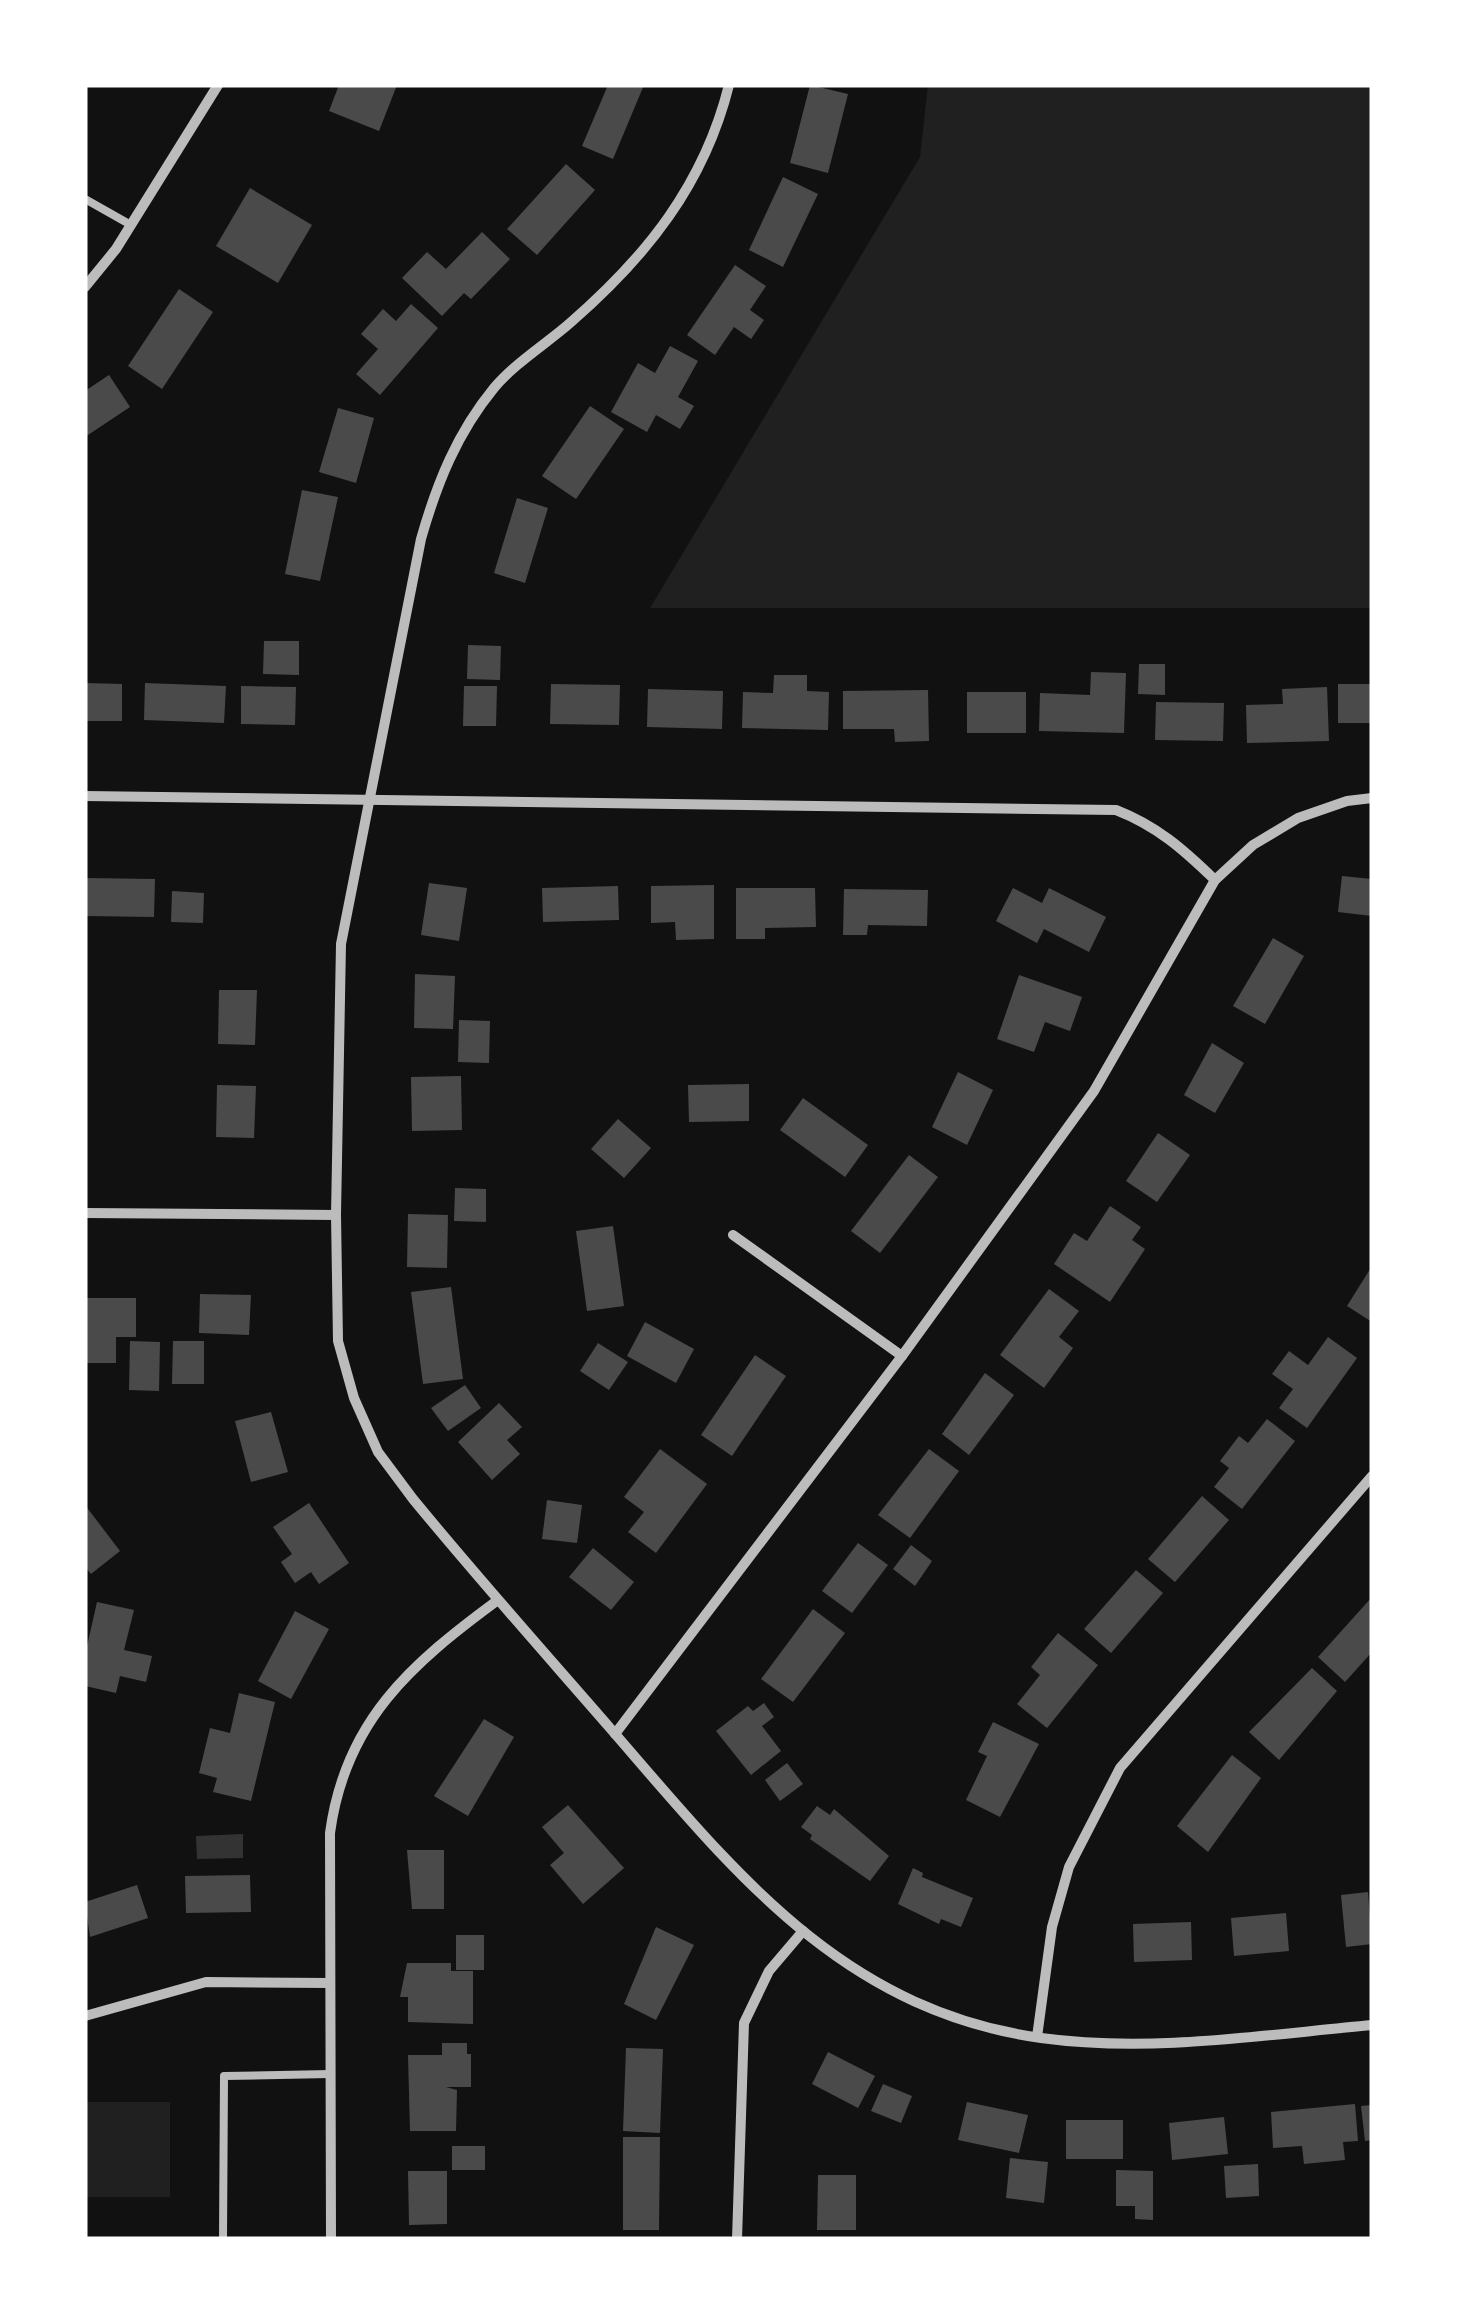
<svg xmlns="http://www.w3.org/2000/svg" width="1457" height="2324" viewBox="0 0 1457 2324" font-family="Overpass,sans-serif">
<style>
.green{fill:#202020}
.water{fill:#333}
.building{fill:#4a4a4a}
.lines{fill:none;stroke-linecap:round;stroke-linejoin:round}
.service{stroke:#bcbcbc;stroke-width:8}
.minor{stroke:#bcbcbc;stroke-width:10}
</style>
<rect width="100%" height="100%" fill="#111"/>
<!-- green -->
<g class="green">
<path d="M928 85H1372V608H650L920 157Z"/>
<rect x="85" y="2102" width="85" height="95"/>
</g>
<!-- water -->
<path class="water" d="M243 1834V1858L197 1859 196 1836Z"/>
<!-- building -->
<g class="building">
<path d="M339 85H397L379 131 329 111Z"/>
<path d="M608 85H644L613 159 582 146Z"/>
<path d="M810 85 848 94 828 173 790 163Z"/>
<path d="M566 164 595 190 537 255 507 229Z"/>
<path d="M783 177 818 194 783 267 749 250Z"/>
<path d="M250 188 312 225 278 283 216 246Z"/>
<path d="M482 232 510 259 471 299 464 293 442 316 402 278 427 252 446 269Z"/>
<path d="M735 265 766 286 750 310 764 320 751 339 734 327 715 355 687 335Z"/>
<path d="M179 289 213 312 162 389 128 366Z"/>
<path d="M411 304 438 328 380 395 356 374 378 349 361 334 383 309 396 321Z"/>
<path d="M670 346 698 361 678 397 694 406 680 429 656 415 647 432 611 412 638 363 655 373Z"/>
<path d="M109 375 130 407 85 437V391Z"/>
<path d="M590 406 624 429 576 499 542 476Z"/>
<path d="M338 408 374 418 356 483 319 472Z"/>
<path d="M302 490 338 497 320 581 285 574Z"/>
<path d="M517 498 548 508 525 583 494 573Z"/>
<path d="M264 641H299V675L263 674Z"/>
<path d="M468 645 501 646 500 680 467 679Z"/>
<path d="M1139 664H1165V695L1138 694Z"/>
<path d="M1091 672 1126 673 1124 733 1039 731 1040 693 1090 695Z"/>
<path d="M774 675H807V691L829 692 828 730 742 728 743 692 773 693Z"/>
<path d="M85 683 122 684V721H85Z"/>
<path d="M145 683 226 686 224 723 144 720Z"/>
<path d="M551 684 620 685 619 725 550 724Z"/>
<rect x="1338" y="684" width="34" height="39"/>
<path d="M241 686 296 687 295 725 241 724Z"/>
<path d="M464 686H497L496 726H463Z"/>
<path d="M1327 687 1329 741 1247 743 1246 705 1283 704 1282 689Z"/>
<path d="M648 689 723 691 722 729 647 727Z"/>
<path d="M928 690 929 741 895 742 894 729H843V691Z"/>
<rect x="967" y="692" width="59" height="41"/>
<path d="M1156 702 1224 703 1223 741 1155 740Z"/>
<path d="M1342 876 1372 879V916L1338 912Z"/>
<path d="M85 878 155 879 154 917 85 916Z"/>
<path d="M429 883 467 888 459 941 421 935Z"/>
<path d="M714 885V939L676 940 675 922 651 923V886Z"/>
<path d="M618 886 619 920 543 922 542 888Z"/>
<path d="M736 888H815L816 927 765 928V939H736Z"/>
<path d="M1013 888 1042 903 1049 888 1106 917 1089 952 1044 929 1037 943 996 921Z"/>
<path d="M844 889 928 890 927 926 868 925 867 935H843Z"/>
<path d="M172 891 204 893 203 923 171 922Z"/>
<path d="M1273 938 1304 956 1265 1024 1233 1006Z"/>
<path d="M415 974 455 976 453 1029 414 1028Z"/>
<path d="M1019 975 1082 997 1070 1031 1045 1022 1034 1052 997 1039Z"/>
<path d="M219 990H257L255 1045 218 1044Z"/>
<path d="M459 1020 490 1021 489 1063 458 1062Z"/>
<path d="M1212 1043 1244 1063 1215 1113 1184 1095Z"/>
<path d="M958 1072 993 1090 967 1145 932 1127Z"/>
<path d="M461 1076 462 1130 412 1131 411 1077Z"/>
<path d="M749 1084V1121L689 1122 688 1085Z"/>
<path d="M217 1085 256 1086 254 1138 216 1137Z"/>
<path d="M803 1098 868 1145 845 1177 780 1130Z"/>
<path d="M618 1119 651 1148 624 1178 591 1149Z"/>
<path d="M1158 1133 1190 1155 1157 1202 1126 1181Z"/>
<path d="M909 1155 938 1177 880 1253 851 1231Z"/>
<path d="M455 1188 486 1189V1222L454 1221Z"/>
<path d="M1110 1206 1141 1227 1132 1240 1145 1249 1110 1302 1054 1264 1074 1233 1087 1241Z"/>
<path d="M408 1214 448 1215 447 1268 407 1267Z"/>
<path d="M613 1226 624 1306 587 1311 576 1231Z"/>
<path d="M1372 1266V1322L1347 1306Z"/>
<path d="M451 1287 463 1379 423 1384 411 1292Z"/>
<path d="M1049 1289 1079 1311 1059 1337 1073 1348 1044 1388 1000 1355Z"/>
<path d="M200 1294 251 1295 249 1335 199 1333Z"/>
<path d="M85 1298H136V1337H116V1363H85Z"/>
<path d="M645 1322 694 1349 676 1383 627 1356Z"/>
<path d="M1328 1337 1357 1358 1307 1428 1279 1408 1293 1389 1272 1374 1289 1351 1308 1365Z"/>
<path d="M130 1341 160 1342 159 1391 129 1390Z"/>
<path d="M173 1341H204V1384H172Z"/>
<path d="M598 1343 628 1362 609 1390 580 1371Z"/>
<path d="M755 1355 786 1376 732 1456 701 1435Z"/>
<path d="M985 1373 1014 1395 969 1455 942 1434Z"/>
<path d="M465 1385 481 1408 448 1431 431 1408Z"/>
<path d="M499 1403 522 1427 507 1440 520 1454 492 1480 458 1442Z"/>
<path d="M271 1412 288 1472 251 1482 235 1421Z"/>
<path d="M1267 1419 1295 1441 1242 1509 1214 1487 1229 1468 1220 1461 1239 1436 1248 1443Z"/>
<path d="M660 1449 707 1484 656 1553 628 1532 644 1512 624 1497Z"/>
<path d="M929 1449 959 1471 910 1538 878 1515Z"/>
<path d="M1202 1496 1229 1520 1175 1582 1148 1559Z"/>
<path d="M547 1500 582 1505 577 1543 542 1539Z"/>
<path d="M309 1503 349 1563 319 1584 311 1572 295 1583 281 1562 292 1554 273 1527Z"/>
<path d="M85 1505 120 1551 91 1574 85 1567Z"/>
<path d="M858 1543 888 1565 852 1613 822 1591Z"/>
<path d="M911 1545 932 1561 915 1586 893 1569Z"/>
<path d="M593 1548 634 1582 611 1610 569 1577Z"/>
<path d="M1136 1570 1163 1593 1111 1653 1084 1629Z"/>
<path d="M1372 1597V1652L1345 1682 1318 1657Z"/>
<path d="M97 1602 134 1610 124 1650 152 1656 146 1682 120 1676 116 1693 85 1686V1655Z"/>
<path d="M813 1609 845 1633 793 1702 761 1679Z"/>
<path d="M295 1611 329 1629 291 1699 258 1681Z"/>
<path d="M1058 1633 1098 1665 1047 1728 1017 1704 1040 1675 1031 1667Z"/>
<path d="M1312 1668 1337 1691 1279 1760 1249 1732Z"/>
<path d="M239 1693 275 1702 251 1801 213 1792 217 1778 199 1773 210 1728 230 1733Z"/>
<path d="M764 1703 774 1717 762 1726 781 1751 751 1775 716 1731 748 1706 753 1711Z"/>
<path d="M484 1719 514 1737 468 1816 434 1796Z"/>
<path d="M993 1722 1039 1744 1000 1817 966 1800 987 1756 978 1752Z"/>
<path d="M1232 1755 1261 1778 1208 1852 1177 1826Z"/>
<path d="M787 1763 803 1784 780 1801 765 1780Z"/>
<path d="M568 1805 624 1868 583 1904 550 1865 564 1853 542 1827Z"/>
<path d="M817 1806 830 1815 834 1809 889 1856 870 1881 810 1839 812 1835 801 1827Z"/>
<path d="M407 1850H444V1909H412Z"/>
<path d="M913 1868 923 1873 922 1877 973 1898 961 1927 941 1919 939 1924 898 1904Z"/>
<path d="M250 1875 251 1912 186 1913 185 1876Z"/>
<path d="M137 1885 148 1918 90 1937 85 1902Z"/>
<path d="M1368 1892 1372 1944 1346 1947 1341 1895Z"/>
<path d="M1286 1913 1289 1951 1234 1956 1231 1918Z"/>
<path d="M1191 1922 1192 1960 1134 1962 1133 1924Z"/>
<path d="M656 1927 694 1945 656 2020 624 2004Z"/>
<rect x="456" y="1935" width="28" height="35"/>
<path d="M407 1963H451V1971H473V2024L408 2022V1997H400Z"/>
<path d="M442 2043H467V2054H471V2087H446L457 2090 456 2131H410L408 2055H442Z"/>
<path d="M626 2048 663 2049 660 2133 623 2131Z"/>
<path d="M828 2052 875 2076 858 2108 812 2084Z"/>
<path d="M883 2084 912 2096 901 2123 871 2111Z"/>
<path d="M967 2102 1028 2115 1019 2153 958 2140Z"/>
<path d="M1355 2104 1358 2141 1343 2142 1345 2160 1304 2164 1302 2146 1273 2148 1271 2112Z"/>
<path d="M1372 2105V2140L1365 2141 1361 2106Z"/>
<path d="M1224 2117 1228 2154 1172 2160 1169 2123Z"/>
<rect x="1066" y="2120" width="57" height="39"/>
<path d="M623 2137H660L659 2230H623Z"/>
<rect x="452" y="2146" width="33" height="24"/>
<path d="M1010 2158 1048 2162 1044 2203 1006 2198Z"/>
<path d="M1258 2164 1259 2196 1226 2198 1224 2166Z"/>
<path d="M1116 2170 1153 2171V2220L1135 2219V2206H1116Z"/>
<path d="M408 2171H447V2224L409 2225Z"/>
<path d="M818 2175H856V2230H817Z"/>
</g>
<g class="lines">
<!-- service -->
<g class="service">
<path d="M85 199 131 225"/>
<path d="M223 2239 224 2076 330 2074"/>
</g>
<!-- minor -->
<g class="minor">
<path d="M729 85C704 185 646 257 570 323 546 344 515 363 494 388 457 433 437 483 421 539L341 944 336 1215 338 1341 354 1398 378 1452 413 1499C477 1577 544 1652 610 1728 733 1870 841 2010 1041 2038 1151 2053 1262 2035 1372 2025"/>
<path d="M85 287 116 249 218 85"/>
<path d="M85 796 1116 810C1157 826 1183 849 1215 880"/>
<path d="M85 1213 336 1215"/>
<path d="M733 1235 902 1356"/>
<path d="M615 1734 902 1356 1094 1091 1215 880 1253 845 1298 818 1347 801 1372 798"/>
<path d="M85 2016 206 1982 330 1983"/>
<path d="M1037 2037 1052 1927 1069 1867 1120 1768 1372 1476"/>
<path d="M331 2239 330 1833C345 1721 411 1664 498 1600"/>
<path d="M737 2239 744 2023 769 1971 803 1931"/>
</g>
</g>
<!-- border -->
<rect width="1457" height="2324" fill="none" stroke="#ffffff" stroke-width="175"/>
</svg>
